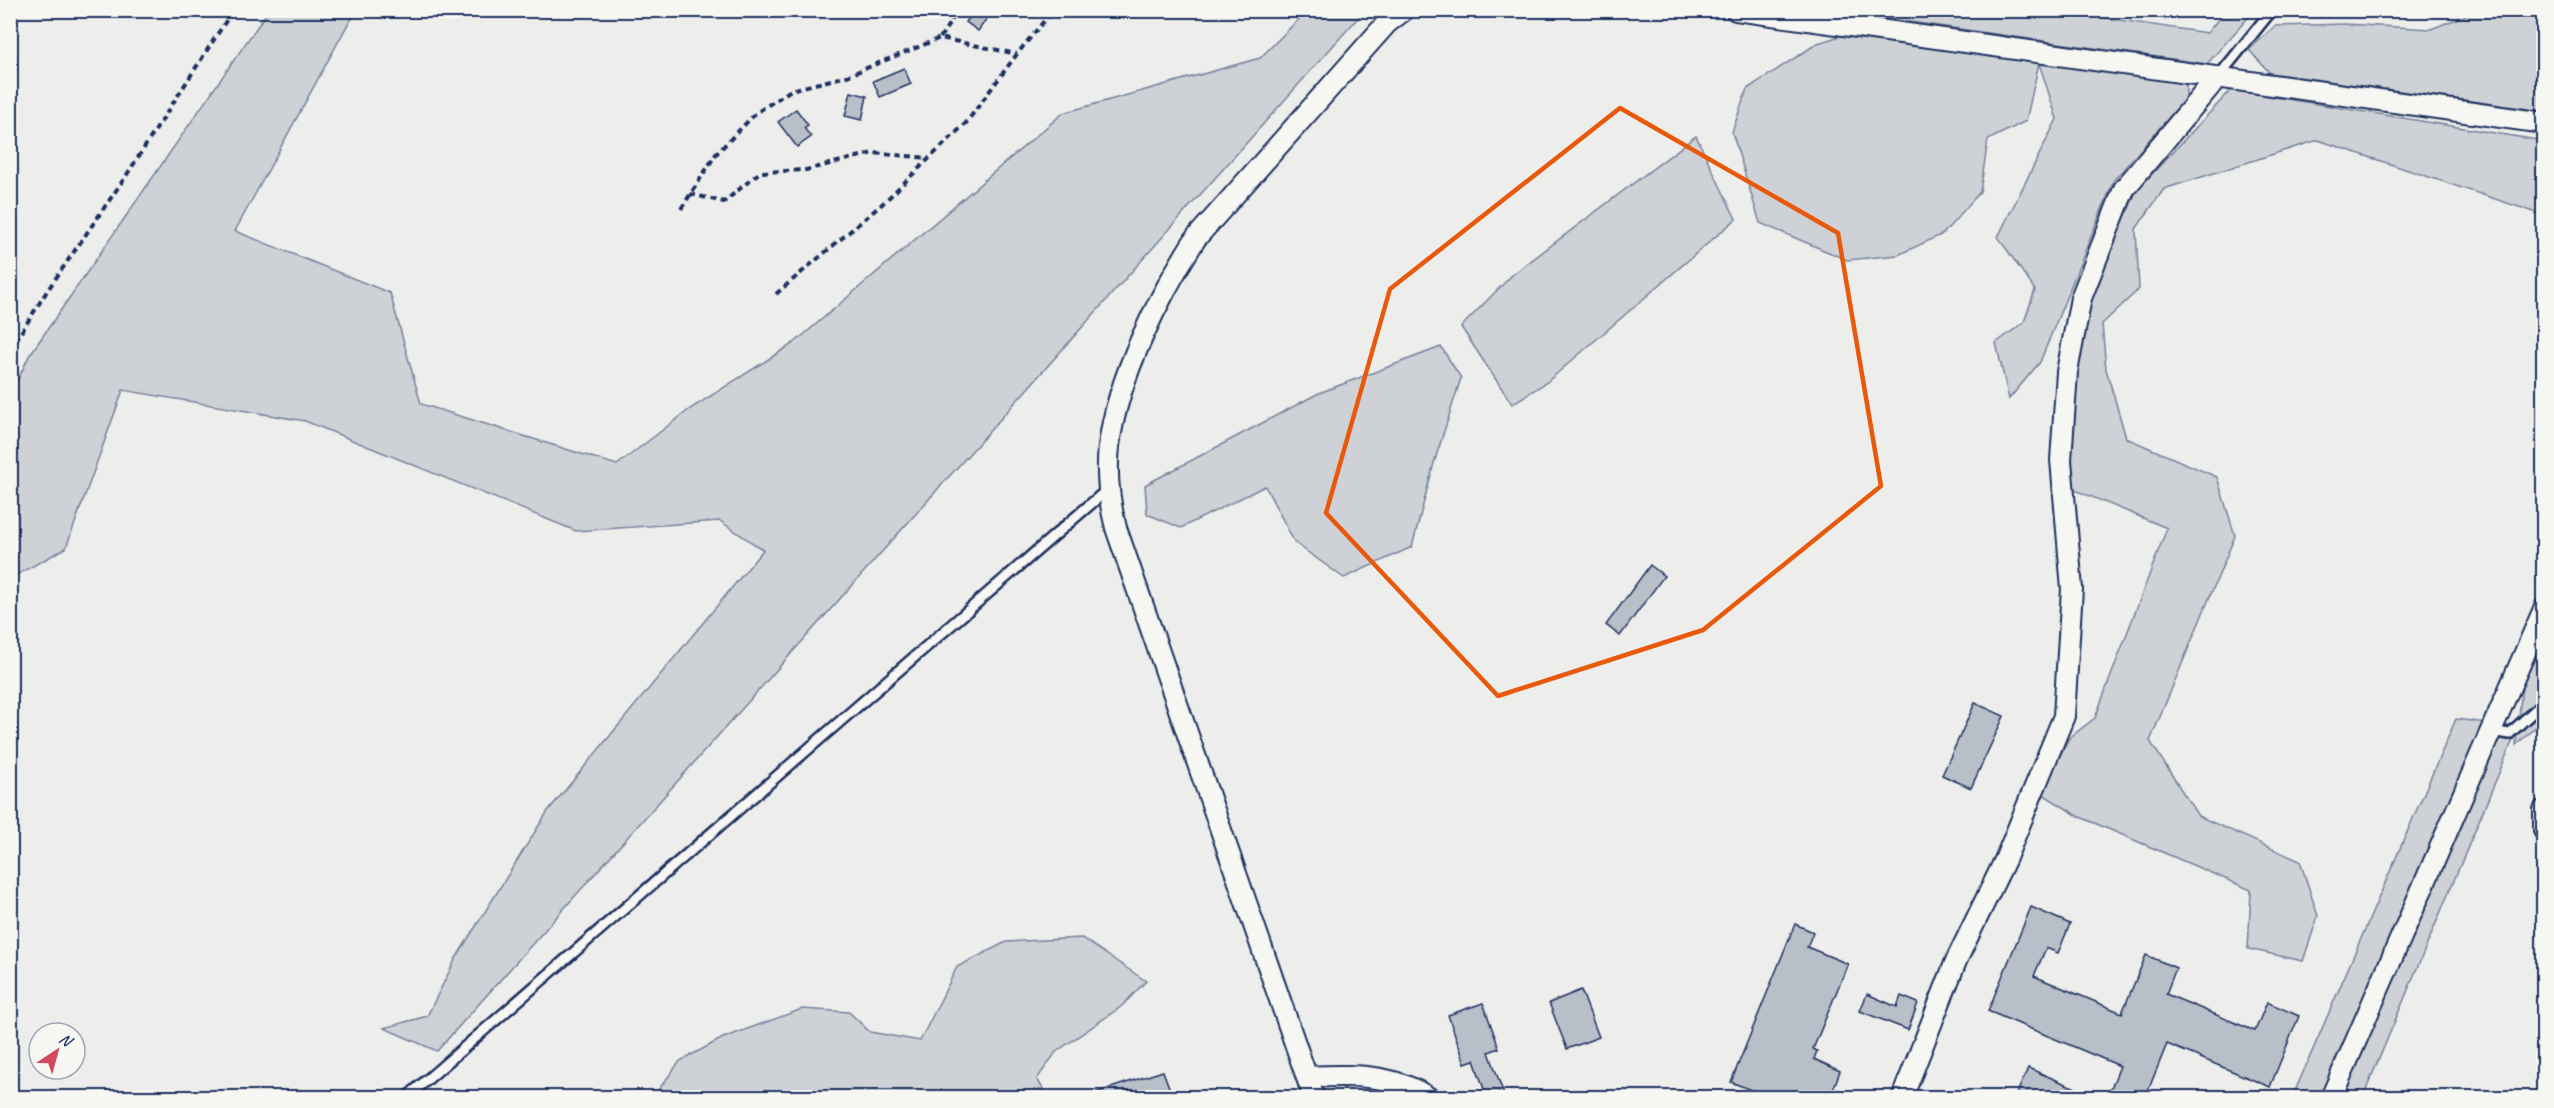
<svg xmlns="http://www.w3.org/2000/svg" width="2554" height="1108" viewBox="0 0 2554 1108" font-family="Caveat,sans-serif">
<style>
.green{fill:#ced2d7;stroke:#74809a;stroke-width:1.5}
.building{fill:#b9bfc8;stroke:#1b2f5e;stroke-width:1.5}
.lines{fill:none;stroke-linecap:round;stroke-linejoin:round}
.lane-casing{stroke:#1b2f5e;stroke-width:14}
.street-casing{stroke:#1b2f5e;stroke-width:24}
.path{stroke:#1b2f5e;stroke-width:4;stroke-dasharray:6 4.5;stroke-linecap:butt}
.lane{stroke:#f6f6f2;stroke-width:9}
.street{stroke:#f6f6f2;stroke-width:20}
.marked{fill:none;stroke:#e8590c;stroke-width:4.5;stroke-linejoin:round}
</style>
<rect width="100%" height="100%" fill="#edeeec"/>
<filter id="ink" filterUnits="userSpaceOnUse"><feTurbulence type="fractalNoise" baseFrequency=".0167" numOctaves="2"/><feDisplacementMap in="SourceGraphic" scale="12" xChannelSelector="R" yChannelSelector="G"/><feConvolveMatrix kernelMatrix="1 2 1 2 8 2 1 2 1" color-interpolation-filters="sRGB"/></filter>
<g filter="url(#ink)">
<!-- green -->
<g class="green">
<path d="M1891 10H2051L2207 33 2225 11H2254L2207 64 1868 16Z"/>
<path d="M268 11H358L348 24 235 231 390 293 421 404 617 465 690 409 794 343 1063 113 1260 58 1307 11H1364L437 1051 384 1028 427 1016 456 958 548 811 763 550 720 521 576 531 305 421 123 390 66 548 11 578V394L29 356Z"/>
<path d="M2477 11H2543V111L2270 73 2249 50 2275 26 2345 24 2431 29Z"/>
<path d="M1840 36 2186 83V98L2114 180 2040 362 2009 399 1996 343 2024 322 2035 290 1998 237 2057 119 2039 63 2026 121 1988 140 1980 192 1943 234 1898 255 1847 260 1760 223 1732 132 1747 89 1818 43Z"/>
<path d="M2231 90 2543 141V215L2318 140 2164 189 2136 229 2139 289 2102 324 2106 369 2126 438 2217 477 2235 536 2150 741 2198 816 2300 861 2318 916 2303 961 2248 949 2251 890 2078 816 2041 793 2069 738 2095 718 2167 528 2075 490 2062 448 2088 302 2137 190Z"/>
<path d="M1696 136 1736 219 1547 382 1512 404 1461 327 1512 275Z"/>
<path d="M1441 347 1461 378 1434 463 1412 547 1344 578 1295 543 1265 486 1181 528 1147 514 1145 485 1319 393Z"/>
<path d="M2543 640V720L2516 745 2517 730 2363 1097 2292 1098 2456 719 2518 727 2525 657Z"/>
<path d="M1082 938 1146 981 1122 1006 1056 1052 1037 1079 1048 1097H657L656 1093 680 1061 723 1038 802 1009 849 1012 870 1032 920 1041 957 967 1006 942Z"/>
</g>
<!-- building -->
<g class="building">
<path d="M975 10H993L978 31 966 22Z"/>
<path d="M904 68 911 84 880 97 873 81Z"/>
<path d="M851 92 867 96 862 120 845 116Z"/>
<path d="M796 109 808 125 804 128 811 137 797 147 778 122Z"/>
<path d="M1650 565 1664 576 1620 636 1606 625Z"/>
<path d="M1975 703 2004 716 1971 788 1942 775Z"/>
<path d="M2031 907 2070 924 2058 953 2046 948 2034 976 2122 1013 2146 955 2176 968 2166 994 2255 1031 2267 1002 2299 1016 2270 1087 2167 1044 2145 1098H2107L2120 1066 1988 1011Z"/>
<path d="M1795 924 1813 932 1807 947 1848 964 1813 1049 1817 1051 1814 1059 1840 1071 1830 1098H1771L1731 1082Z"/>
<path d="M1581 990 1599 1037 1567 1049 1549 1003Z"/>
<path d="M1867 994 1897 1007 1901 996 1918 1003 1908 1030 1860 1011Z"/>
<path d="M1483 1003 1499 1048 1489 1052 1504 1095 1496 1098H1487L1474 1060 1465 1063 1448 1015Z"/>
<path d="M2028 1068 2097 1097V1098H2015Z"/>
<path d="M1163 1071 1173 1098H1092V1094Z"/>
</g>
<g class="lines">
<defs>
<g id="lane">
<path d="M2218 77 2272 10"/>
<path d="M2491 731 2509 734 2544 702"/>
<path d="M406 1098 1108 489"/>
</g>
<g id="street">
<path d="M1736 10 2544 123"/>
<path d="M2544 810V830"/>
<path d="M1307 1077C1350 1075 1392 1073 1429 1098"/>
<path d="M1314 1098 1116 528C1109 501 1106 474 1109 446 1117 378 1160 294 1196 238L1387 23 1404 10"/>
<path d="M1902 1098 1956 961 2005 860 2064 716 2072 589 2061 460 2067 372 2081 298 2124 189 2216 79"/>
<path d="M2331 1098 2544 609"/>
</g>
</defs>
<!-- lane casing -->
<use href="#lane" class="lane-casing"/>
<!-- street casing -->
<use href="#street" class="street-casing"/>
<!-- path -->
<g class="path">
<path d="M940 38 958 10"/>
<path d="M690 194 724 202 760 172 806 170 873 153 929 158"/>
<path d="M681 209 716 154 756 113 791 90 847 76 940 38 1017 54"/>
<path d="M776 294 881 205 966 123 1017 54 1053 10"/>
<path d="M10 350 47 291 126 176 233 10"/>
</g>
<!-- lane -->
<use href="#lane" class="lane"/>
<!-- street -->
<use href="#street" class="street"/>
</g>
</g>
<!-- marked area -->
<path class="marked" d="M1620 108 1838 233 1881 486 1703 630 1498 696 1326 513 1390 289Z"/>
<!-- margin -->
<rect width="2554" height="1108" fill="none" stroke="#f6f6f2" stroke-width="36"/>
<rect x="18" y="18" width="2518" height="1072" fill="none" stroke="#1b2f5e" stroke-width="2" filter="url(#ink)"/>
<!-- north arrow -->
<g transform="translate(57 1051) rotate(36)"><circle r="28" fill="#f6f6f2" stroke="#9ea6b7" stroke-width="1.5"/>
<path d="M0-4.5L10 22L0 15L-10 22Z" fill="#d1495b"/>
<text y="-9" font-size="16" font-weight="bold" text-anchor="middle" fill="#1b2f5e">N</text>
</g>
</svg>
